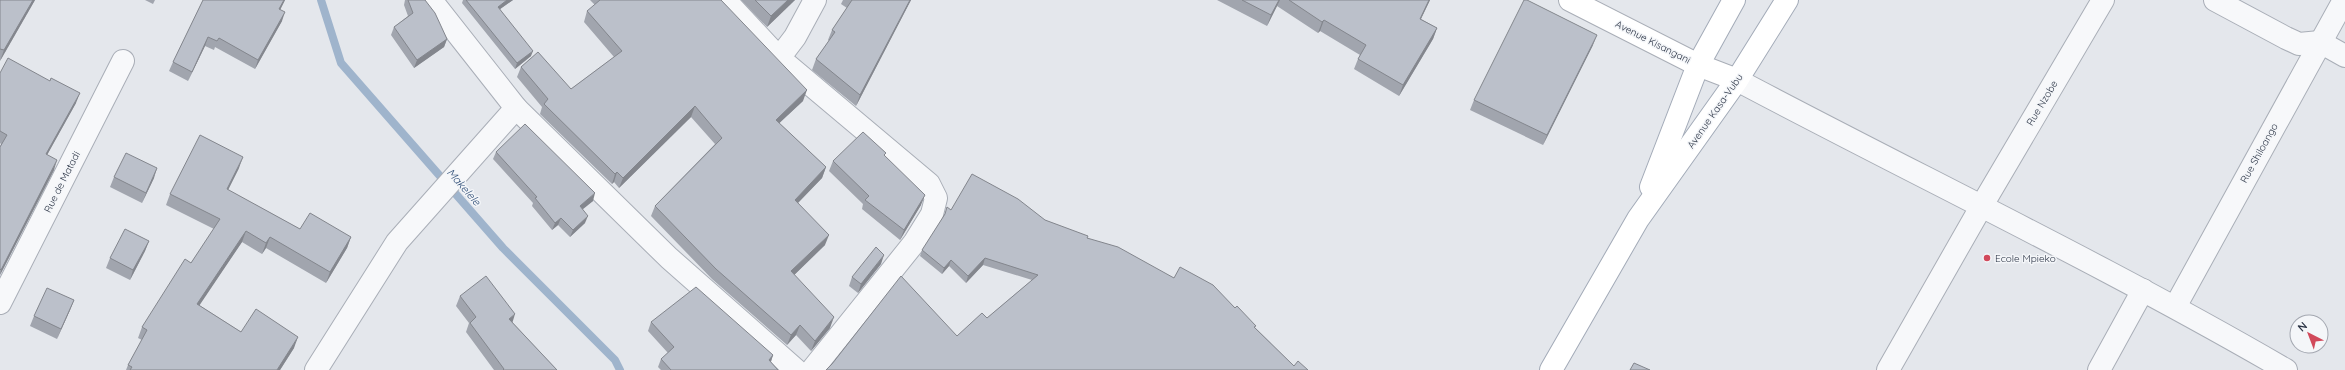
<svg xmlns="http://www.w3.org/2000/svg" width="2345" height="370" viewBox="0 0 2345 370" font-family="Quicksand,sans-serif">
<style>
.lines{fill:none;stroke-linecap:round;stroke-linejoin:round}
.stream{stroke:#9fb4cc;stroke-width:8}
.street-casing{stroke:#a9aeb7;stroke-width:24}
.secondary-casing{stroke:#a9aeb7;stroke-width:24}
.primary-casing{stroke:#a3abb8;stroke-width:24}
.street{stroke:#f7f8fa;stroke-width:22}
.secondary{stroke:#fff;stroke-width:22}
.primary{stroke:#fff;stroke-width:22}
.wall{fill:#a1a5ae}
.shaded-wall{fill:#83868d}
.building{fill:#bbc0ca;stroke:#83868d}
.poi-dot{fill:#d1495b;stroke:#f4f6f9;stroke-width:1.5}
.labels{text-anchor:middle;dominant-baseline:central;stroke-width:3;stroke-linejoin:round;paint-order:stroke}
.street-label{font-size:10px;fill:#2b3445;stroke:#f4f6f9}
.poi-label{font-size:10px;fill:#2b3445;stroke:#f4f6f9;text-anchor:start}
.water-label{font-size:11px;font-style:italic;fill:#34527a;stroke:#f4f6f9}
</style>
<rect width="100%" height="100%" fill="#e4e7ec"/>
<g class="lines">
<!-- stream -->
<path class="stream" d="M321 0 341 63 503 248 615 360 620 370"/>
<defs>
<g id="street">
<path d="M431 0 516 108 669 258 796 370"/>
<path d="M725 0 779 58 929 184 936 198 932 214 914 243 812 370"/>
<path d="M2215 0 2286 38 2299 44 2320 42 2345 56"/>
<path d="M779 58 795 37 815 0"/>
<path d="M1737 80C1920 177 2107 266 2286 370"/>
<path d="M0 303 123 61"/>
<path d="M2175 307 2344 0"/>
<path d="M316 370 397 242 516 108"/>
<path d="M1888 370 1981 207 2103 0"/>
<path d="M2099 370 2143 290"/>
</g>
<path id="secondary" d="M1570 0 1698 65 1737 80"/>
<g id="primary">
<path d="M1651 187 1698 65 1734 0"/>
<path d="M1551 370 1638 219 1737 80 1787 0"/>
</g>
</defs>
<!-- street casing -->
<use href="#street" class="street-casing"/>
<!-- secondary casing -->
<use href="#secondary" class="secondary-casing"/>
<!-- primary casing -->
<use href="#primary" class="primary-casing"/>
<!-- street -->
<use href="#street" class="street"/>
<!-- secondary -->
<use href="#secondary" class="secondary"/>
<!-- primary -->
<use href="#primary" class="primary"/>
</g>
<!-- wall -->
<g class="wall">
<path d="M0 0H35L0 61Z"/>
<path d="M145 0H155L153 4Z"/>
<path d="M203 0H285L280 10 282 21 255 69 215 47 214 50 205 46 188 81 169 71 173 62Z"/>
<path d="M405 0H425L447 39 444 47 414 68 391 35 394 27 408 16 404 5Z"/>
<path d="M463 0H513L500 9 531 56 515 69 462 3Z"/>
<path d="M590 0H721L803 101 779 123 826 167 822 178 798 203 825 245 794 275 830 328 811 351 796 335 787 345 712 279 651 216 655 206 715 144 691 117 619 188 614 182 612 184 540 114 542 107 517 77 521 67 571 89 614 57 584 22 587 11 595 5Z"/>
<path d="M741 0H795L767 27Z"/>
<path d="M843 0H911L856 106 812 70 816 59 829 41 828 40 832 30 847 8 841 4Z"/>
<path d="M1217 0H1430L1421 19 1437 28 1433 39 1399 96 1354 69 1358 59 1360 55 1320 31 1318 33 1277 6 1267 26Z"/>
<path d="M1593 45 1543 145 1470 110 1474 100Z"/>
<path d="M0 73 76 103 47 155 54 170 0 275V147L1 144 0 143Z"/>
<path d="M496 152 593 201 582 209 585 223 570 237 558 225 552 230 532 206 533 203 493 159Z"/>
<path d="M885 156 921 205 900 240 862 209 863 204 829 171 833 161Z"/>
<path d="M239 168 228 190 300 229 351 237 347 248 326 283 266 248 262 254 242 242 199 305 241 332 294 348 280 370H126L128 365 142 340 138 338 142 327 191 263 214 229 166 205 170 194Z"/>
<path d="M114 177 154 178 142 203 110 187Z"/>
<path d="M951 210 1045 220 1087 238 1174 278 1235 308 1294 366 1308 370 957 336 987 318 1032 280 983 265 966 283 949 266 942 274 920 256 922 250Z"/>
<path d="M149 241 145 251 130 280 106 268 110 258Z"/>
<path d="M881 264 858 293 849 286 852 277Z"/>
<path d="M460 296 512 322 557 370H494L466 332 469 323 456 306Z"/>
<path d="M74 300 70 310 57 339 30 326 34 316Z"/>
<path d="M651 322 773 355 771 362 778 370H661L658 367 661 359 668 353 648 331Z"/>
</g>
<!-- shaded-wall -->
<g class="shaded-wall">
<path d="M33 0H35L0 61 4 50Z"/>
<path d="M284 0H285L276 18 279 9Z"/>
<path d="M507 0H513L496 12 498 7Z"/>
<path d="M788 0H795L767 27 771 16Z"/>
<path d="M910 0H911L856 106 860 95Z"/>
<path d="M1279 0H1280L1267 26 1271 15Z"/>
<path d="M1429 0H1430L1416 29 1420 19Z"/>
<path d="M285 12 282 21 255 69 258 60Z"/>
<path d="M1324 20 1320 31 1318 33 1322 22Z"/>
<path d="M1437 28 1433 39 1399 96 1403 85Z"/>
<path d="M1597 35 1593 45 1543 145 1547 135Z"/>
<path d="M208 37 205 46 188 81 192 72Z"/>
<path d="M447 39 444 47 414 68 417 60Z"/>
<path d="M533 51 531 56 515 69 517 63Z"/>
<path d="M807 90 803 101 772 130 776 120Z"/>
<path d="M80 93 76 103 42 164 46 154Z"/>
<path d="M695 106 691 117 619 188 623 178Z"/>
<path d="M243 157 239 168 223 200 227 189Z"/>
<path d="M57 160 54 170 0 275 1 270Z"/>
<path d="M826 167 822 178 791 210 795 200Z"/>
<path d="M157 168 154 178 142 203 146 193Z"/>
<path d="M617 172 614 182 612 184 615 174Z"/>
<path d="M595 193 593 201 577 214 580 206Z"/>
<path d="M925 195 921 205 900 240 904 230Z"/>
<path d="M588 216 585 223 570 237 573 230Z"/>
<path d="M561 218 558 225 552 230 555 223Z"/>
<path d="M246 231 242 242 193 315 197 304Z"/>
<path d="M829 235 825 245 787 282 791 271Z"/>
<path d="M270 237 266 248 262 254 266 243Z"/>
<path d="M351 237 347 248 326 283 330 272Z"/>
<path d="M149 241 145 251 130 280 133 270Z"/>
<path d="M884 255 881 264 858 293 861 284Z"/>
<path d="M985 258 983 265 966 283 968 276Z"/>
<path d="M951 260 949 266 942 274 944 268Z"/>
<path d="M74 300 70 310 57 339 61 329Z"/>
<path d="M515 314 512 324 509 319Z"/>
<path d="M834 317 830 328 811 351 815 341Z"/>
<path d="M800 325 796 335 787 345 791 335Z"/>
<path d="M298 337 294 348 280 370H277Z"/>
<path d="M773 355 770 364 769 360Z"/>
</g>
<!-- building -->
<g class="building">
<path d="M0 0H33L4 50 0 49Z"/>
<path d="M203 0H284L279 9 285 12 258 60 219 38 217 41 208 37 192 72 173 62Z"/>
<path d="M408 0H425L435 13 447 39 417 60 394 27 413 13Z"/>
<path d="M466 0H507L498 7 533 51 517 63Z"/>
<path d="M600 0H721L807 90 776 120 826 167 795 200 829 235 791 271 834 317 815 341 800 325 791 335 716 269 655 206 722 138 695 106 623 178 617 172 615 174 544 104 548 99 521 67 538 52 571 89 622 51 587 11Z"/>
<path d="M755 0H788L771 16Z"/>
<path d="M852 0H910L860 95 816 59 835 32 832 30Z"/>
<path d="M1242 0H1279L1271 15Z"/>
<path d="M1289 0H1429L1420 19 1437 28 1403 85 1358 59 1366 45 1324 20 1322 22Z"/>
<path d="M1524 0H1527L1597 35 1547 135 1474 100Z"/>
<path d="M8 58 50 81 51 78 80 93 46 154 57 160 1 270 0 269V147L7 135 0 131V73Z"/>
<path d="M525 124 595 193 580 206 588 216 573 230 561 218 555 223 535 198 537 197 496 152Z"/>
<path d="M863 132 886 153 884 155 925 195 904 230 865 200 869 196 833 161Z"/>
<path d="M200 135 243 157 227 189 300 229 310 213 351 237 330 272 270 237 266 243 246 231 197 304 241 332 256 309 298 337 277 370H130L132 367 128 365 147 330 142 327 185 259 191 263 220 219 170 194Z"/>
<path d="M126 153 157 168 146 193 114 177Z"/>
<path d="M972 174 1018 199 1045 220 1088 236 1087 238 1118 247 1174 278 1180 267 1213 285 1235 308 1237 306 1256 326 1254 327 1294 366 1298 361 1308 370H826L832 364 901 276 957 336 982 313 987 318 1038 275 985 258 968 276 951 260 944 268 922 250 945 214 947 207 951 210Z"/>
<path d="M125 229 149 241 133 270 110 258Z"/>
<path d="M876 247 884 255 861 284 852 277Z"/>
<path d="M486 276 515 314 509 319 557 370H503L504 369 470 323 476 317 460 296Z"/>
<path d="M696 287 773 355 769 360 778 370H671L661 359 674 347 651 322Z"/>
<path d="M47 288 74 300 61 329 34 316Z"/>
<path d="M1634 363 1650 370H1630Z"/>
</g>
<!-- markers -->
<circle class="poi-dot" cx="1987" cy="258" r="4"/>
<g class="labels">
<!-- street labels -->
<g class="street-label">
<text transform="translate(1653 42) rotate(27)">Avenue Kisangani</text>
<text transform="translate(2042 103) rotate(-59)">Rue Nzobe</text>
<text transform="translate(1715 111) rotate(-55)">Avenue Kasa-Vubu</text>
<text transform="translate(2259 153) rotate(-61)">Rue Shiloango</text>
<text transform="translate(62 182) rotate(-63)">Rue de Matadi</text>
</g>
<!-- poi labels -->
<g class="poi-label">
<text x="1995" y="258">Ecole Mpieko</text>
</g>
<!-- water labels -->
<g class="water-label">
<text transform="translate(464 187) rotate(49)">Makelele</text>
</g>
</g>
<!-- north arrow -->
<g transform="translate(2309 334) rotate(318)"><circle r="19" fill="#f4f6f9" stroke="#a4a8b1"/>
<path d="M0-3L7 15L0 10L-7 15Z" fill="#d1495b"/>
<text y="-6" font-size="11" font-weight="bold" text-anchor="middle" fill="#2b3445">N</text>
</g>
</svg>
